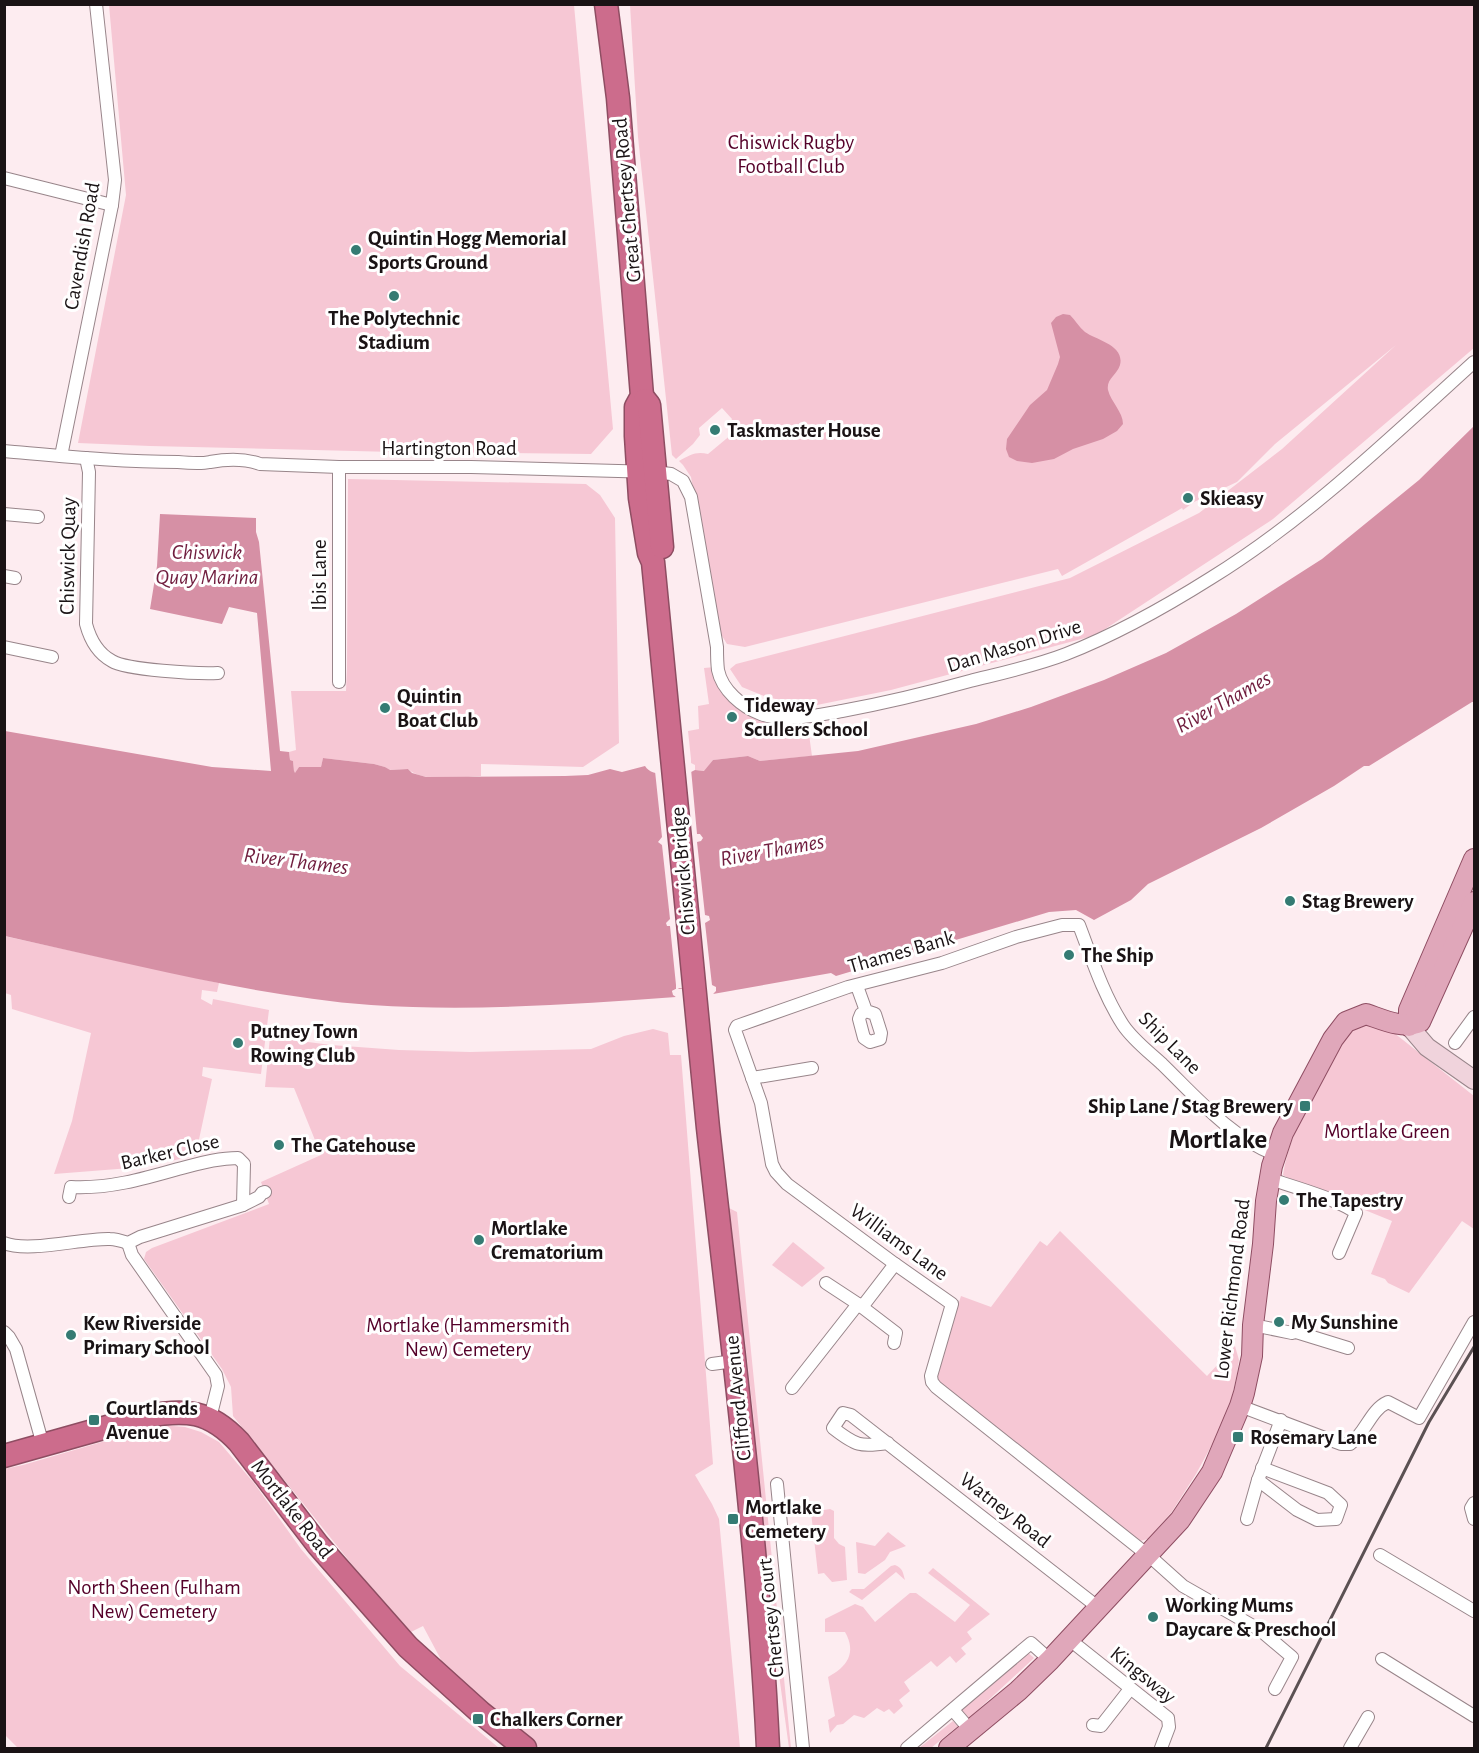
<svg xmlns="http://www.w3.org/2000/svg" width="1479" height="1753" viewBox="0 0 1479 1753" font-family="'Alegreya Sans',sans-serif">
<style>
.green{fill:#f6c7d4}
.water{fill:#d690a5}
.pier{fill:#fdecf0}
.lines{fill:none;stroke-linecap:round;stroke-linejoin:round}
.street-casing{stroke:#98858a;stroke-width:14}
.secondary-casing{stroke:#98858a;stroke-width:20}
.primary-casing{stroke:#8e4d62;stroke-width:22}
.highway-casing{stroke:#8e4d62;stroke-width:25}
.street{stroke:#fff;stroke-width:12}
.secondary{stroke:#f0d3dc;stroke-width:18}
.primary{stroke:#e0a7ba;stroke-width:20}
.highway{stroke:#cc6c8c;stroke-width:22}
.rail{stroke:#5b5153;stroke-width:3}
.poi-dot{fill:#357b73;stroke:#fff;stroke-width:2}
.labels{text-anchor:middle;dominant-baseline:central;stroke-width:6;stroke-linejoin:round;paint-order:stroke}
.park-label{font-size:21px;fill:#550029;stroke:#fff}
.street-label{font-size:21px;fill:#1a1315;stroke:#fff}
.poi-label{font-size:21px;font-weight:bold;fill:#1a1315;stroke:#fff;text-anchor:start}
.water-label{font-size:22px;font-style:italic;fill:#701d3e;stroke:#fff}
.district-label{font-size:27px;font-weight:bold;fill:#1a1315;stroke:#fff}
</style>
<rect width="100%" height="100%" fill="#fdecf0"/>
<!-- green -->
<g class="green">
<path d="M109 5H574L613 429 591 454 416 452 411 447 400 446 394 452 150 446 78 443 126 195Z"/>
<path d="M630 5H1474V348L1273 519 1096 635 891 690 807 707 764 696 742 687 730 669 736 664 1070 578 1199 513 1282 449 1396 345 1275 444 1237 482 1194 502 1183 510 1182 508 1177 511 1062 576 1058 569 745 647 727 644 719 631 691 477 683 465 679 461C690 455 696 451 708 454L732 434 729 431 735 426 731 421 732 419 722 408 699 428 700 435 693 444 676 459 672 455 638 137Z"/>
<path d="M348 479 586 484 600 495 615 518 619 743 583 767 481 764V776C460 777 423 783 408 769L389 770 385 767 374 764 323 758 321 767H299L295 774 294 772 293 761 290 760 289 752 296 750 291 691H346L347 668Z"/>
<path d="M715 667 738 703 807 720 812 756 760 761 748 756 713 760 705 771 695 770V765L691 763V759L688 731 699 729 698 706 709 704 704 668Z"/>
<path d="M4 936 219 983 217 992 202 990 201 999 212 1005 213 999 269 1010 261 1074 203 1067 202 1076 212 1079 198 1144 203 1154 143 1167 54 1174 72 1121 91 1033 12 1009 11 995 5 993Z"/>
<path d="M1361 1023 1384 1025 1474 1096V1229L1462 1221 1409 1293 1388 1283 1385 1279 1371 1274 1392 1221 1293 1181 1283 1175C1291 1124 1323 1079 1347 1034Z"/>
<path d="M653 1029 668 1033 670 1055H681L713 1464 695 1475 712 1504 719 1519 740 1748H540L447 1671 423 1626 411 1632 354 1567 233 1416 231 1387 222 1369 144 1259 146 1252 152 1248 269 1204 261 1182 321 1155 294 1088 265 1087 270 1037 331 1045 399 1050 470 1052 591 1049 624 1036Z"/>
<path d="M727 1207 737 1212 791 1748H789L762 1550 756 1481 754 1421 744 1332Z"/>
<path d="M1060 1231 1207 1376 1235 1346 1239 1360 1237 1374 1230 1405 1221 1428 1196 1474 1171 1513 1148 1539 1136 1542 942 1385 937 1379 942 1355 961 1296 991 1307 1040 1241 1047 1246Z"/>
<path d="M793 1242 825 1268 802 1287 772 1265Z"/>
<path d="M160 1425 185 1427 201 1432 219 1442 254 1483 301 1549 400 1666 499 1748H18L4 1734V1469L23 1465Z"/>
<path d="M830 1509 834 1511V1538L839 1544 845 1547 847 1580 832 1582 824 1573 818 1574 811 1512Z"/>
<path d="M888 1532 906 1546 890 1552 885 1560 865 1574 858 1573 856 1542 875 1546Z"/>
<path d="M895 1565C903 1568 903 1573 905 1580L896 1572 862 1600 849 1592 852 1589H864L891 1566Z"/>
<path d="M933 1568 990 1614 967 1632 972 1639 961 1648 966 1654 956 1663 950 1656 937 1667 931 1661 904 1682 910 1691 899 1700 903 1706 894 1714 889 1709 884 1712 877 1708 864 1718 854 1715 843 1724 837 1725 830 1733 828 1720 835 1716 828 1677C847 1667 857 1653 845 1632H825V1619L855 1604 863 1607 875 1622 910 1593H916L955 1622 970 1605 928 1573Z"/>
<path d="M1026 1651 1034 1658 968 1719 960 1710Z"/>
<path d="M953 1721 958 1726 931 1748H919Z"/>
</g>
<!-- water -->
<g class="water">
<path d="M1063 314 1070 315C1075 320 1079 327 1085 332 1096 340 1125 345 1120 365 1117 375 1106 379 1108 390 1111 402 1123 412 1123 424L1117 431 1103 439 1073 449 1054 459 1032 463 1017 461 1009 457 1006 449 1007 439 1030 405 1047 390 1058 364 1060 357 1051 323 1056 317Z"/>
<path d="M1474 426V702H1472L1369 766H1364L1334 786 1261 828 1148 884 1131 900 1094 920 1076 910 1049 912 836 976 831 973 713 994 716 987 676 989 672 991 676 997C575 1004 473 1012 371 1005 292 999 215 983 138 966 93 956 49 946 5 936V731L212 767 271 771 257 613 229 607 222 624 150 609 157 566 160 514 256 518V532L259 542 280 751 289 752 290 760 293 761 294 771 295 773 299 767H321L323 758 374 764 385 767 390 770 408 769 412 773 426 777 565 776 588 775 610 769 622 772 645 766C653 779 677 773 691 772L695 770 704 771 713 760 748 756 760 761 858 751 976 724 1031 707 1104 680 1166 653 1236 614 1322 559 1419 480Z"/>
</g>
<!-- pier -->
<path class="pier" d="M691 769 697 834H700L703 838 701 841 697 842 705 915 709 916 710 920 705 923 712 985 716 987V991L713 994V997L710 995 713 990 711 988H679L675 992 679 996 677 1000 676 997 673 995 672 991 676 989V985L670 926H667L666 923 670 919 662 845 658 842 662 837 655 771Z"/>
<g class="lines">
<defs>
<g id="street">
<path d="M4 178 112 205"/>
<path d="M4 451C62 456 120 462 178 462 188 463 201 464 210 462 227 459 243 458 260 464L339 467H471L655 472 671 474 683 481 691 497 717 647C717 654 717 662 718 670 722 690 742 707 761 714 784 723 818 715 842 711 885 703 927 693 970 681 1002 673 1035 666 1066 654 1117 634 1165 607 1211 578 1308 518 1390 438 1474 362"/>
<path d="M61 456 112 205 115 180 96 4"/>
<path d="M86 458 89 472 86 624C90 639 97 653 112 661 126 670 198 674 218 673"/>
<path d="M339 467V682"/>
<path d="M4 514 38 517"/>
<path d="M4 576 15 578"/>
<path d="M4 647 52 657"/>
<path d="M857 986 866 1011 861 1014 859 1019 864 1038 870 1042 880 1039 881 1033 875 1014 866 1011"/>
<path d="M1455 1043 1474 1017"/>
<path d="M752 1078 812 1068"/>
<path d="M1270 1179C1291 1186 1341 1200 1356 1213L1339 1253"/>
<path d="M69 1197 71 1187C108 1189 143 1179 178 1169 198 1164 217 1158 238 1158L244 1164 243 1205"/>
<path d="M4 1243C29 1253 82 1238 110 1239 116 1239 122 1241 128 1243L140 1237 243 1205 259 1197 262 1193 265 1192"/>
<path d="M128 1243 132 1255 216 1375 218 1386 210 1418"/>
<path d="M826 1283 858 1304"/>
<path d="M862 1307 896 1333 894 1343"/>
<path d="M1253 1325 1292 1333 1296 1332 1348 1348"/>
<path d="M4 1332 9 1337 16 1349 43 1445"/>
<path d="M712 1364 734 1361"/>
<path d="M792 1388 858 1304 862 1307 895 1264"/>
<path d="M1240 1406 1341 1444H1350C1366 1433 1370 1410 1388 1402L1419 1418 1474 1322"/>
<path d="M888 1443C860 1447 856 1446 833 1428L843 1413 851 1415 1099 1608"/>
<path d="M1258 1480 1297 1510 1317 1520 1336 1519 1341 1505 1328 1493 1262 1468"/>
<path d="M777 1484 803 1748"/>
<path d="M1474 1503 1471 1508 1474 1519"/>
<path d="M1247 1519 1258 1480 1281 1420"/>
<path d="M1380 1555 1474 1611"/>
<path d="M1070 1640 1168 1718 1169 1727 1161 1748"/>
<path d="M1382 1659 1474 1716"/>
<path d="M1275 1689 1292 1657 1260 1630 1183 1586 1154 1560 936 1387 932 1382 931 1376 952 1304 895 1264 787 1184 776 1172 772 1164 761 1103 735 1030 737 1026 848 987 942 963 1016 937 1062 925H1079C1092 959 1103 994 1123 1025 1133 1040 1149 1052 1162 1064 1196 1097 1230 1137 1276 1155"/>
<path d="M953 1710 971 1731"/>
<path d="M1093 1725 1101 1726 1130 1689"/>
<path d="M907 1748 1031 1643 1050 1660"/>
<path d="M1350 1748 1368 1717"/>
</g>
<path id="secondary" d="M1409 1026 1427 1047 1474 1080"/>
<g id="primary">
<path d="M1409 1026V1010L1474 859"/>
<path d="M949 1748 1018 1691 1050 1660 1180 1520 1212 1472 1240 1406 1244 1393 1252 1356 1253 1325 1263 1244 1266 1201 1272 1166 1283 1133 1333 1039 1346 1022 1366 1014C1384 1020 1402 1029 1420 1022L1474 902"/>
</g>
<g id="highway">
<path d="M606 4 618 98 642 396 636 407V436L640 498 649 553 653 562C671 751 688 940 708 1128 731 1335 758 1541 768 1748"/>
<path d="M645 400 649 405 662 547"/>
<path d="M4 1456 146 1416C186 1409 209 1410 239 1442L318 1545 408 1647 480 1712 525 1748"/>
</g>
</defs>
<!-- street casing -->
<use href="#street" class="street-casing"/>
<!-- secondary casing -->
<use href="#secondary" class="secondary-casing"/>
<!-- primary casing -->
<use href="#primary" class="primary-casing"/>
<!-- highway casing -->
<use href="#highway" class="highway-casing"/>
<!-- street -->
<use href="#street" class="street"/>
<!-- secondary -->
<use href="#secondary" class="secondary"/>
<!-- primary -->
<use href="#primary" class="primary"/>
<!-- highway -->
<use href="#highway" class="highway"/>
<!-- rail -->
<path class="rail" d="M1266 1748 1429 1422 1474 1347"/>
</g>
<!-- markers -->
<g class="poi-dot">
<circle cx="356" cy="250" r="6"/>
<circle cx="394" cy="296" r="6"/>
<circle cx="715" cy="430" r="6"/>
<circle cx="1188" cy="498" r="6"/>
<circle cx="385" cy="708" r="6"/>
<circle cx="732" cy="717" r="6"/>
<circle cx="1290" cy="901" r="6"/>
<circle cx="1069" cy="955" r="6"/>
<circle cx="238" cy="1043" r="6"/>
<rect x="1299" y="1100" width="12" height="12" rx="3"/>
<circle cx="279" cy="1145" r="6"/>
<circle cx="1284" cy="1200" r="6"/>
<circle cx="479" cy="1240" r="6"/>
<circle cx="1279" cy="1322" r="6"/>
<circle cx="71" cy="1335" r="6"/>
<rect x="88" y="1414" width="12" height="12" rx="3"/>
<rect x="1232" y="1431" width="12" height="12" rx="3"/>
<rect x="727" y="1513" width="12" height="12" rx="3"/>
<circle cx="1153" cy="1617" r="6"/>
<rect x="472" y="1713" width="12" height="12" rx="3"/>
</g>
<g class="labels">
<!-- park labels -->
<g class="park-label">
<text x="791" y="142">Chiswick Rugby<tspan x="791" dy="24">Football Club</tspan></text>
<text x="1387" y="1131">Mortlake Green</text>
<text x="468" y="1325">Mortlake (Hammersmith<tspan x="468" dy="24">New) Cemetery</tspan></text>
<text x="154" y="1587">North Sheen (Fulham<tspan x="154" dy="24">New) Cemetery</tspan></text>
</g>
<!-- street labels -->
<g class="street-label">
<text transform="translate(627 200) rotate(-95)">Great Chertsey Road</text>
<text transform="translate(82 246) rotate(-80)">Cavendish Road</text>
<text x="449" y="448">Hartington Road</text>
<text transform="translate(68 556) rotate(-89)">Chiswick Quay</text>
<text transform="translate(319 575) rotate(-90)">Ibis Lane</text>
<text transform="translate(1014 646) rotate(-17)">Dan Mason Drive</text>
<text transform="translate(683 871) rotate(-95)">Chiswick Bridge</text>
<text transform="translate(901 952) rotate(-16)">Thames Bank</text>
<text transform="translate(1170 1043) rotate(45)">Ship Lane</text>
<text transform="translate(170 1152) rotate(-13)">Barker Close</text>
<text transform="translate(899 1242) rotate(36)">Williams Lane</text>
<text transform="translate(1232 1289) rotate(-83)">Lower Richmond Road</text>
<text transform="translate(738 1398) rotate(-96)">Clifford Avenue</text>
<text transform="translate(292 1509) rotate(52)">Mortlake Road</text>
<text transform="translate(1005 1510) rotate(38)">Watney Road</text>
<text transform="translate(771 1618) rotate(-96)">Chertsey Court</text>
<text transform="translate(1143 1675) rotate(39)">Kingsway</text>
</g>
<!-- poi labels -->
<g class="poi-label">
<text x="368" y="238">Quintin Hogg Memorial<tspan x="368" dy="24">Sports Ground</tspan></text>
<text x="394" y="318" text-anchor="middle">The Polytechnic<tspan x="394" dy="24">Stadium</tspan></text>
<text x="727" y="430">Taskmaster House</text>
<text x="1200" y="498">Skieasy</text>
<text x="397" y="696">Quintin<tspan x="397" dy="24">Boat Club</tspan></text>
<text x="744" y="705">Tideway<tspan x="744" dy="24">Scullers School</tspan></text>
<text x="1302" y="901">Stag Brewery</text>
<text x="1081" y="955">The Ship</text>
<text x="250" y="1031">Putney Town<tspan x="250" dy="24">Rowing Club</tspan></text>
<text x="1293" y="1106" text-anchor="end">Ship Lane / Stag Brewery</text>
<text x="291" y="1145">The Gatehouse</text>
<text x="1296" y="1200">The Tapestry</text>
<text x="491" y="1228">Mortlake<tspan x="491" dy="24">Crematorium</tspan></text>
<text x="1291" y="1322">My Sunshine</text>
<text x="83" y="1323">Kew Riverside<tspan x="83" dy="24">Primary School</tspan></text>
<text x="106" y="1408">Courtlands<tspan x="106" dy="24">Avenue</tspan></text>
<text x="1250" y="1437">Rosemary Lane</text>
<text x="745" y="1507">Mortlake<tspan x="745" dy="24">Cemetery</tspan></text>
<text x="1165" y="1605">Working Mums<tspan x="1165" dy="24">Daycare &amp; Preschool</tspan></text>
<text x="490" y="1719">Chalkers Corner</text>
</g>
<!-- water labels -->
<g class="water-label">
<text x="207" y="552">Chiswick<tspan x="207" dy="25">Quay Marina</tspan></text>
<text transform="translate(1223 702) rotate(-29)">River Thames</text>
<text transform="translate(772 850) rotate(-10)">River Thames</text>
<text transform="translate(296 861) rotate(7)">River Thames</text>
</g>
<!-- district labels -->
<g class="district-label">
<text x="1218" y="1139">Mortlake</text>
</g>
</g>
<!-- border -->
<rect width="1479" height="1753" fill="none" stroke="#1a1315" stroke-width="12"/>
</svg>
